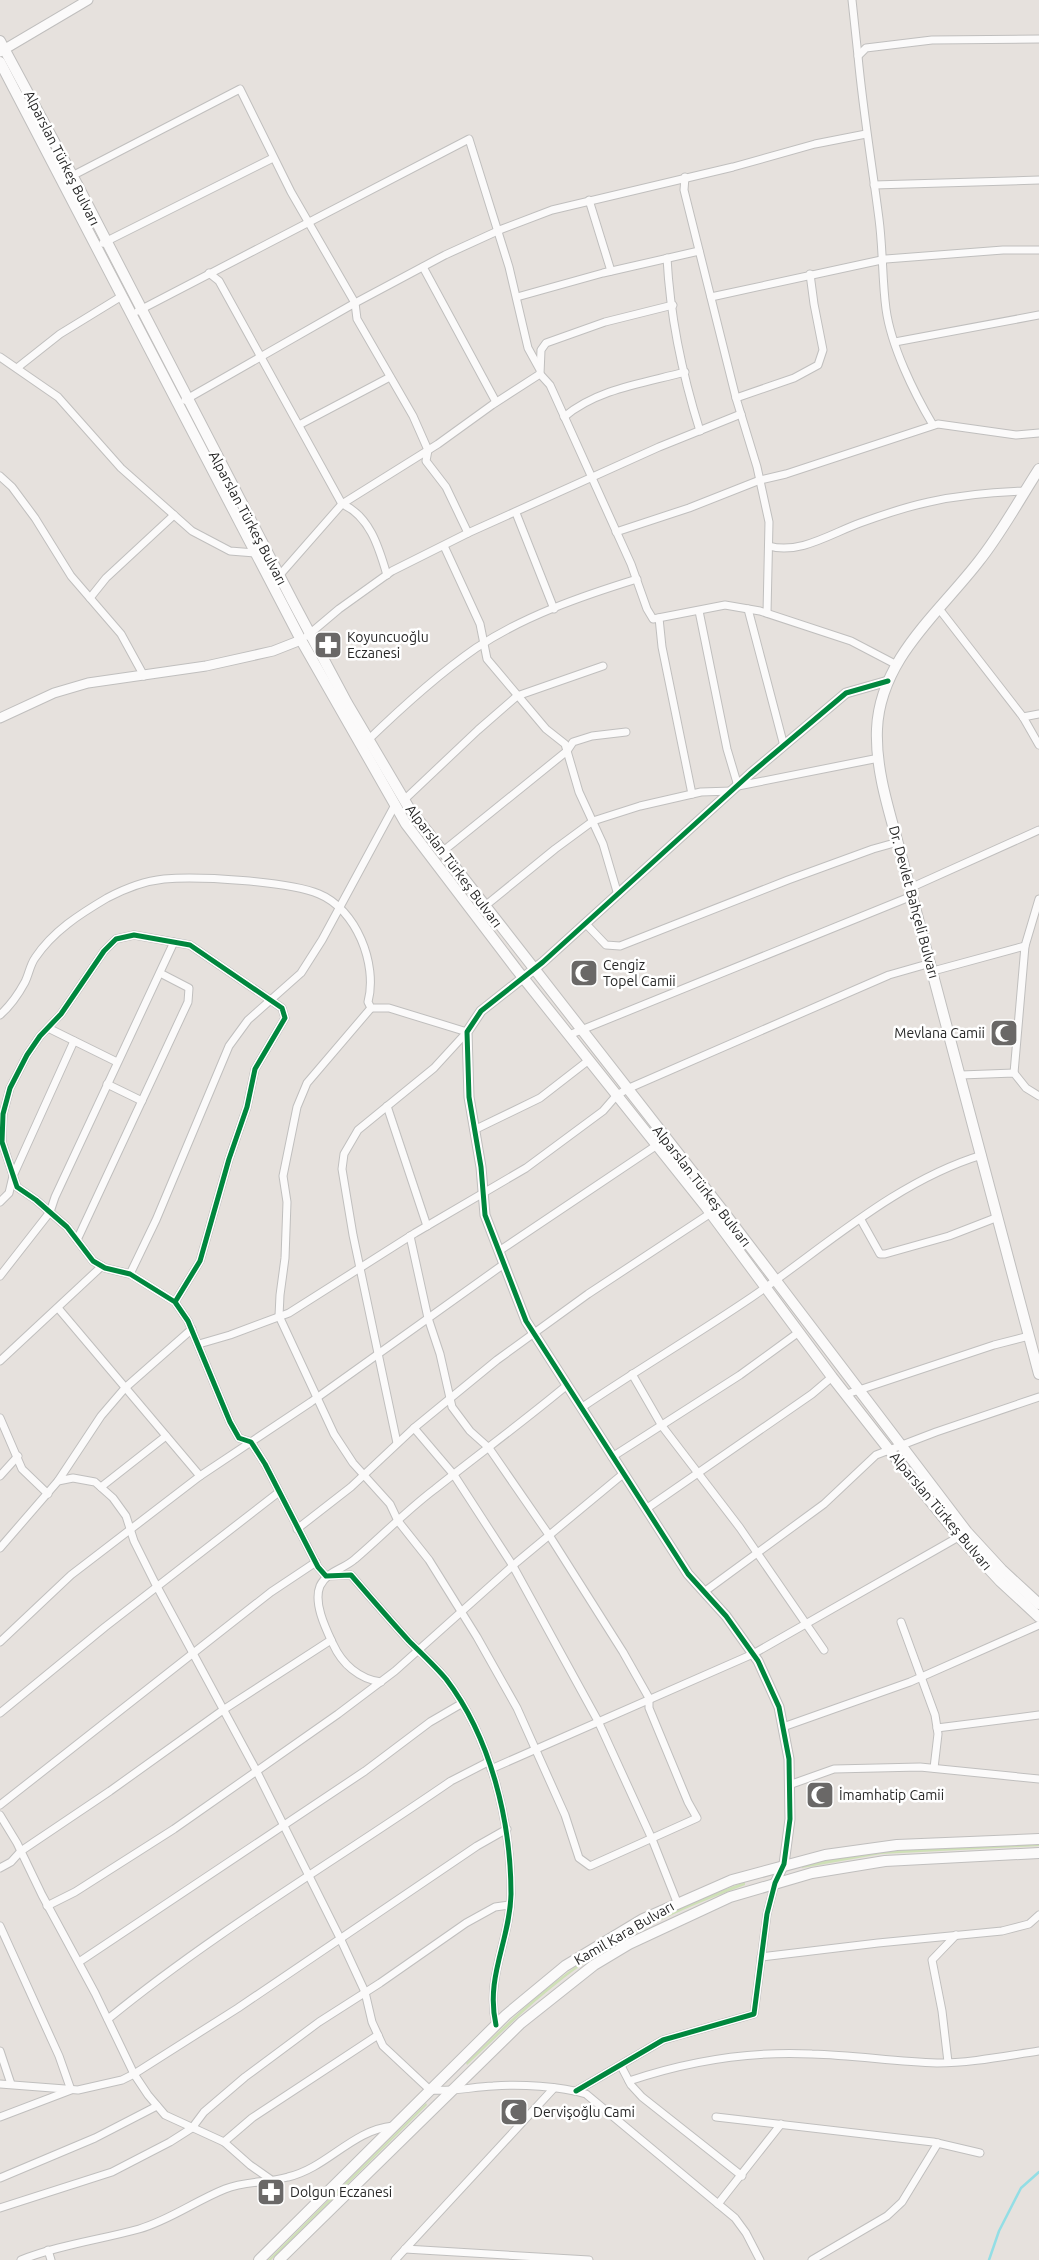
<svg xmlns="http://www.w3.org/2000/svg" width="1039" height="2260" viewBox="0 0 1039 2260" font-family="Ubuntu,sans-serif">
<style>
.green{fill:#cee0b6}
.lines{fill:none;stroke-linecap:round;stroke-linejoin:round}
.stream{stroke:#93dee5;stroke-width:2.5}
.minor-casing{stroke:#c0bfbe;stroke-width:9}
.tertiary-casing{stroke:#c0bfbe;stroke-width:11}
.secondary-casing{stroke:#c0bfbe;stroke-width:12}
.minor{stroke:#fbfafa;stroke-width:7}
.tertiary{stroke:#fbfafa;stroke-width:9}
.secondary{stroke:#fbfafa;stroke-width:10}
.cycleway-casing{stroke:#fff;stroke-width:8}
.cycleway{stroke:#00873e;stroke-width:5}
.labels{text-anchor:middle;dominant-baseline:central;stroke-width:5;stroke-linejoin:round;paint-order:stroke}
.street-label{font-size:14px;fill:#272727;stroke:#fff}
.poi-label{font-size:14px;fill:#272727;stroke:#fff;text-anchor:start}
</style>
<rect width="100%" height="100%" fill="#e6e1dd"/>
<!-- green -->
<g class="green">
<path d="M1039 1844V1846L881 1854 802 1868 801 1866C878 1845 960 1847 1039 1844Z"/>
<path d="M745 1882V1885C681 1909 619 1936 564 1978 529 2005 499 2035 467 2065L466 2063C499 2031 531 1999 568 1972 622 1932 682 1905 745 1882Z"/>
<path d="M426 2103 427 2105 271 2260H268Z"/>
</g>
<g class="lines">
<!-- stream -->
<path class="stream" d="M989 2260 999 2231 1021 2188 1039 2172"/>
<defs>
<g id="minor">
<path d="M852 0 858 56"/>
<path d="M685 177 684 190 736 398 757 467 769 522 767 613"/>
<path d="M68 178 240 89 291 192 355 303 357 319 413 416 428 450 426 461 446 487 468 533"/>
<path d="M874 185 1039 180"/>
<path d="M589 200 611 271"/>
<path d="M103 243 273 158"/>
<path d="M667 258C670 314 683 377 700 431"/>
<path d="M423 267 496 402"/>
<path d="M209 273 219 281 342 504C370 516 379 548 387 575"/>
<path d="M517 297 603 273 699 251"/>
<path d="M711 297 886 259 1003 250H1039"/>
<path d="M138 311 469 139 509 267 528 348 539 368"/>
<path d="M895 342 1039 315"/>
<path d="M0 357 58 397 121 468 192 531 230 551 255 553"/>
<path d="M17 368 60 334 122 296"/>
<path d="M540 374 550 385 631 564 647 609 653 619 725 605 760 611 851 641 895 664"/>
<path d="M736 398 794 378 818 365 823 350 814 304 810 274"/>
<path d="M185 400 355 303 445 255 502 229 552 210 733 167 815 144 866 134"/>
<path d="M564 417C597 389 644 383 685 372"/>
<path d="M299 425 390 377"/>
<path d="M933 425C914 393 891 346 886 309 882 279 883 249 879 219 872 164 863 111 858 56L866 48 932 40 1039 39"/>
<path d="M0 476 12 487 35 518 71 576 121 634 144 676"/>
<path d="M516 513 554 609"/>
<path d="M616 532 689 508 760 480 786 474 938 424 1016 435 1039 433"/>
<path d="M444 546 480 624 487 659 546 729 565 744 579 792 603 844 618 895"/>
<path d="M769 546C799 555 832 533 860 523 882 515 906 507 929 502 960 495 993 492 1025 491"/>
<path d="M278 577 342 504 438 444 492 405 540 374 541 350 546 343 605 322 673 305"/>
<path d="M90 598 106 578 174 515"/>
<path d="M748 609 784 746"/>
<path d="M940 610 1023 717 1039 745"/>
<path d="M699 611 727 749 738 786 879 758"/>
<path d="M659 618 662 647 692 794"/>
<path d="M307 636 339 609 392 571 468 533 659 447 741 414"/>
<path d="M1023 717 1039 714"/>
<path d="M366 742C401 708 437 675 476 648 524 616 582 596 637 579"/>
<path d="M404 800 478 730 517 696 603 666"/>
<path d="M442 852 567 751 573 742 592 736 626 732"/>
<path d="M910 888 1039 830"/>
<path d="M485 906 555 849 593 821 640 806 701 792 732 791"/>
<path d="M586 924 606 945 620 946 788 880 873 849 898 842"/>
<path d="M933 971 1025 946"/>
<path d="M371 1008 307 1083 297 1107 283 1176 287 1202 285 1258 280 1295 279 1316 334 1434 353 1463 390 1504 398 1521 429 1560 477 1637 517 1708 565 1815 579 1858 590 1866 697 1818 688 1802 649 1708V1698L623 1652 549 1535 489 1448 470 1431 452 1407 440 1354 428 1318 410 1236"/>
<path d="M0 1015C11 1005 18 995 25 982 29 974 30 965 35 958 53 931 80 914 107 898 124 889 145 881 164 879 198 876 288 881 319 894 356 909 378 964 368 1002L371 1008H389L467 1032 434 1068 358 1130 344 1154 342 1169 353 1235 397 1443"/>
<path d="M48 1028 117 1062"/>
<path d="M569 1035 912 896"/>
<path d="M1014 1073 1025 946 1039 899"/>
<path d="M961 1075 1014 1073 1026 1088 1039 1096"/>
<path d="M107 1084 142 1101"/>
<path d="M387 1106 427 1226"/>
<path d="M474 1130 540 1098 589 1060"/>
<path d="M0 1202 9 1193 13 1176 74 1041"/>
<path d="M861 1220 880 1254H885L949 1236 998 1217"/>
<path d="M77 1240 188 1002 189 988 160 973"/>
<path d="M499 1251 666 1139"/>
<path d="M130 1274 156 1220 229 1046 248 1020 301 973 322 940 395 805"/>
<path d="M0 1276 50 1212 55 1197 174 942"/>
<path d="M175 1302 200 1261 229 1159 247 1107 255 1069 285 1018 282 1008 190 945 134 935 116 939 104 951 61 1014 40 1036 27 1055 10 1088 3 1114 2 1142 17 1187 36 1200 67 1227 93 1261 105 1268 130 1274 175 1302 188 1321 230 1422 239 1438 251 1442 265 1464 318 1567 326 1576 351 1575C370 1597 389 1619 409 1641 421 1653 435 1666 446 1679 491 1738 511 1822 511 1894 510 1941 485 1977 496 2025"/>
<path d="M58 1308 200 1476"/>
<path d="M199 1344 230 1335 289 1313 415 1233 526 1168 603 1111 616 1096 627 1089 889 975 931 963"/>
<path d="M0 1361 102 1266"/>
<path d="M632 1374 662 1426 740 1528 824 1650"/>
<path d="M847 1394 994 1345 1029 1336"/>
<path d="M581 1408C637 1370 696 1335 752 1297 825 1247 896 1181 982 1155"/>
<path d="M0 1418 22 1469 48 1494"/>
<path d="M414 1428 454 1475 513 1566 598 1721 652 1839 677 1902"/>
<path d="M612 1457 740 1375 799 1332"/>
<path d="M0 1476 18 1456"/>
<path d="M58 1481 101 1416 125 1388 192 1329"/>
<path d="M101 1487 166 1436"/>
<path d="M646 1509 812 1394 832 1377"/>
<path d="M297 1529 351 1487 414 1428 497 1360 588 1294 720 1207"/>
<path d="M0 1548 58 1481 73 1478 95 1482 113 1498 126 1516 134 1541 154 1581 256 1770 340 1938 365 1992 372 2022 383 2046 430 2090C451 2092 472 2087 493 2086 520 2084 560 2086 586 2094L735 2218 746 2233 760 2260"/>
<path d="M704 1592 824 1504 876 1455 936 1432 1039 1397"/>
<path d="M901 1622 935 1715 938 1734 934 1768"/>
<path d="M0 1642 71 1575 200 1476 311 1402 504 1264"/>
<path d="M381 1682C359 1679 342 1664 333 1644 326 1629 313 1603 320 1586 327 1571 344 1569 355 1559 382 1536 407 1510 435 1489 479 1454 524 1421 566 1386"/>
<path d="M0 1713 105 1627 279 1492"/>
<path d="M783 1727 910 1682 1039 1625"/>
<path d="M937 1728 1039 1715"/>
<path d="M491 1769 753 1654 962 1535"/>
<path d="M789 1785 834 1769 920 1767 1039 1779"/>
<path d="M0 1805 271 1592 316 1562"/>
<path d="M0 1815 17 1843 42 1895 95 1993 134 2074 148 2095 165 2115 224 2142 250 2165 270 2179"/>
<path d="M0 1868 11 1862 21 1851 110 1791 223 1710 331 1640"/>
<path d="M47 1906 75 1892 174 1829 338 1714 395 1671 517 1562 623 1474"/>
<path d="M0 1926 59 2056 71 2090 0 2117"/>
<path d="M761 1957 878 1943 1002 1931 1029 1924 1039 1915"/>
<path d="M79 1962 365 1771 430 1722 461 1704"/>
<path d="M108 2019C214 1932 338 1859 451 1781L488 1762"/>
<path d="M0 2051 11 2084"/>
<path d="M948 2062 942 2011 932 1960 956 1935"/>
<path d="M621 2066 631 2085 642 2097 742 2176"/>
<path d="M629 2081C688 2061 750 2051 812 2054 854 2055 896 2062 937 2063 971 2063 1005 2056 1039 2051"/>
<path d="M0 2084 78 2090 122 2080 134 2074 238 2008 477 1846 507 1829"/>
<path d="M576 2091 663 2040 754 2014 767 1914 775 1883"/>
<path d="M716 2117 933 2142 980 2153"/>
<path d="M224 2142 252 2118 378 2035"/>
<path d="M0 2178 95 2138 157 2106"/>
<path d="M718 2204 781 2124"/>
<path d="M0 2208 112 2172 170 2142 192 2128 204 2112 245 2077 319 2022 380 1983 466 1923 495 1907 509 1905"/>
<path d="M405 2249 589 2260"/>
<path d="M48 2250 51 2260"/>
<path d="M21 2260C59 2245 99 2240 139 2229 170 2220 195 2201 225 2189 246 2181 267 2183 288 2177 327 2168 352 2130 393 2126"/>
<path d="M395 2260 554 2088"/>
<path d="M812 2260 887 2216 902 2202 938 2143"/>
</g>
<g id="tertiary">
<path d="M0 52 88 0"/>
<path d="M0 718 54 693 88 683 206 666 273 651 301 640"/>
<path d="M775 1883 784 1864 790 1819 789 1759 779 1707 758 1661 726 1616 688 1574 526 1321 485 1215 481 1167 469 1097 467 1032 481 1011 543 962 750 774 846 693 888 681"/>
</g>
<g id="secondary">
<path d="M0 41 78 186 292 600 347 703 409 808 720 1207 967 1532 1002 1570 1039 1604"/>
<path d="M0 62 301 640 406 824 517 970 706 1207 832 1377 890 1451 959 1537 1000 1581 1039 1617"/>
<path d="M1039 469C1019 500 1002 532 979 561 939 613 880 659 877 729 875 775 893 822 904 866L1039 1374"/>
<path d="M259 2260 506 2015 565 1966 643 1919 732 1880 825 1855 897 1845 1039 1839"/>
<path d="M279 2260 521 2023 594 1965 629 1944 730 1897 812 1873 885 1861 1039 1853"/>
</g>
</defs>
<!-- minor casing -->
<use href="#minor" class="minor-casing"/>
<!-- tertiary casing -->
<use href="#tertiary" class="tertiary-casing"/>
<!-- secondary casing -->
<use href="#secondary" class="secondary-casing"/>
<!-- minor -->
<use href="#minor" class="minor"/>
<!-- tertiary -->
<use href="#tertiary" class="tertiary"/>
<!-- secondary -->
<use href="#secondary" class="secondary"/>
<defs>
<g id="cycleway">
<path d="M175 1302 200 1261 229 1159 247 1107 255 1069 285 1018 282 1008 190 945 134 935 116 939 104 951 61 1014 40 1036 27 1055 10 1088 3 1114 2 1142 17 1187 36 1200 67 1227 93 1261 105 1268 130 1274 175 1302 188 1321 230 1422 239 1438 251 1442 265 1464 318 1567 326 1576 351 1575C370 1597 389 1619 409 1641 421 1653 435 1666 446 1679 491 1738 511 1822 511 1894 510 1941 485 1977 496 2025"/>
<path d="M576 2091 663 2040 754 2014 767 1914 775 1883 784 1864 790 1819 789 1759 779 1707 758 1661 726 1616 688 1574 526 1321 485 1215 481 1167 469 1097 467 1032 481 1011 543 962 750 774 846 693 888 681"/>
</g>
</defs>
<!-- cycleway casing -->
<use href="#cycleway" class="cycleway-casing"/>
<!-- cycleway -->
<use href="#cycleway" class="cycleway"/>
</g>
<!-- icons -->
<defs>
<symbol id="pharmacy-square" viewBox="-11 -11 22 22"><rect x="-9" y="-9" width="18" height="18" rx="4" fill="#6a6867" stroke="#fff"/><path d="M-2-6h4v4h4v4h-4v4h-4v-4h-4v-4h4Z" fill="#fff"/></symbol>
<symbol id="mosque-square" viewBox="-11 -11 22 22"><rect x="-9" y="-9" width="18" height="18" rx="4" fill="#6a6867" stroke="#fff"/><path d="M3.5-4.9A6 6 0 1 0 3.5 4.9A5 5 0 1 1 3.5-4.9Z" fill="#fff"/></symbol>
</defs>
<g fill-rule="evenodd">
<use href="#pharmacy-square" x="312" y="629" width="32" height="32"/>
<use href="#mosque-square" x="568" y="957" width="32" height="32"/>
<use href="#mosque-square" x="988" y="1017" width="32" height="32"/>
<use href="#mosque-square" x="804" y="1779" width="32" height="32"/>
<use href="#mosque-square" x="498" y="2096" width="32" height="32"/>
<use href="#pharmacy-square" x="255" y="2176" width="32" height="32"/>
</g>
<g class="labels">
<!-- street labels -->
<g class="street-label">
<text transform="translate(62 158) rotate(63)">Alparslan Türkeş Bulvarı</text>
<text transform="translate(248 518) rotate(62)">Alparslan Türkeş Bulvarı</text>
<text transform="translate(454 866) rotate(53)">Alparslan Türkeş Bulvarı</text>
<text transform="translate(914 902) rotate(75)">Dr. Devlet Bahçeli Bulvarı</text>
<text transform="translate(702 1186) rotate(52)">Alparslan Türkeş Bulvarı</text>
<text transform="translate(941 1511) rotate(50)">Alparslan Türkeş Bulvarı</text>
<text transform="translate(624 1933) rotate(-30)">Kamil Kara Bulvarı</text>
</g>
<!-- poi labels -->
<g class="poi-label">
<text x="347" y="637">Koyuncuoğlu<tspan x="347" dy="16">Eczanesi</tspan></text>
<text x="603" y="965">Cengiz<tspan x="603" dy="16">Topel Camii</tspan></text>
<text x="985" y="1033" text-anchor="end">Mevlana Camii</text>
<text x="839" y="1795">İmamhatip Camii</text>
<text x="533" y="2112">Dervişoğlu Cami</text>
<text x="290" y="2192">Dolgun Eczanesi</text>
</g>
</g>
</svg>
